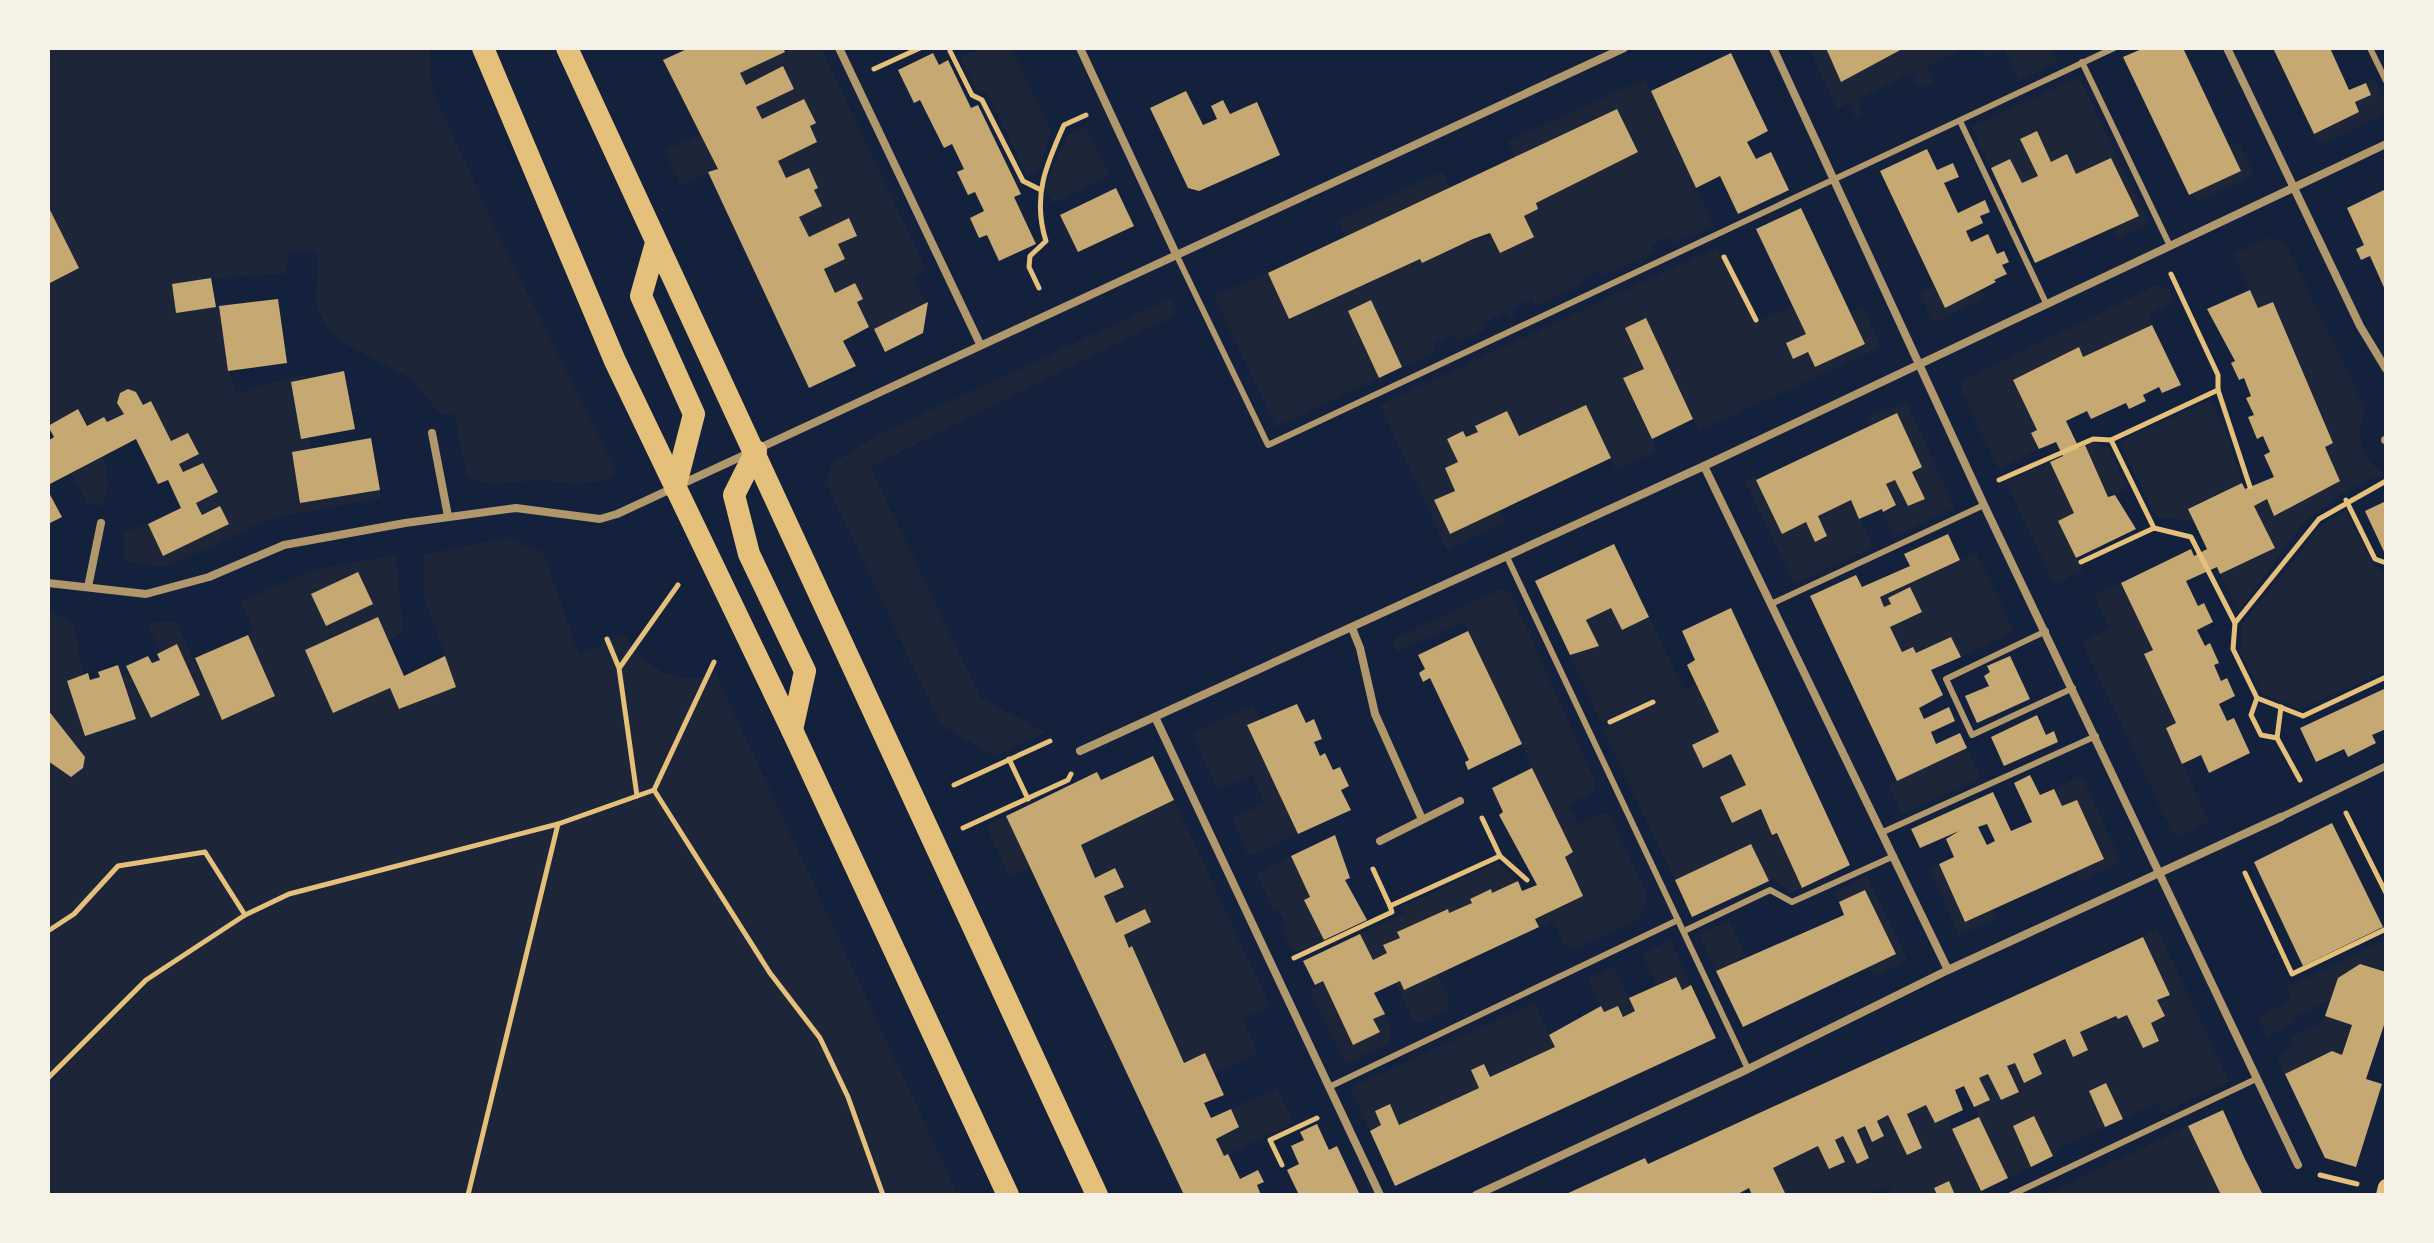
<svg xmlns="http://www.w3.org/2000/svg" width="2434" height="1243" viewBox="0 0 2434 1243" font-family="Jost,sans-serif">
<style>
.green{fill:#1d2539}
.building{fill:#c6a872;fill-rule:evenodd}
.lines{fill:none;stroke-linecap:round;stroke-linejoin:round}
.path{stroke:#e5c07b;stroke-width:5}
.service{stroke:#b1986c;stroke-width:6}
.pedestrian{stroke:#b1986c;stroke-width:7}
.minor{stroke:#b1986c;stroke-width:8}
.secondary{stroke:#e5c07b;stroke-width:16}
.trunk{stroke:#e5c07b;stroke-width:22}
</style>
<rect width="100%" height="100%" fill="#14213d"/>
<!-- green -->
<g class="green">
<path d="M48 48H429L432 90 502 242 617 471 609 480 572 484 542 480 489 484 473 480 466 473 454 413 441 415 410 378 346 344 329 330 316 306 318 253 290 251 285 274 211 278 172 284 176 313 219 306 228 371 237 393 305 374 306 379 291 383 301 438 309 437 310 449 292 453 300 503 380 490V498L272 518 166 567 129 562 123 558 125 531 148 524 163 556 228 524 220 506 202 515 196 503 218 492 203 463 183 472 179 464 199 454 189 433 171 441 151 401 143 405 136 392 128 389 120 393 117 403 124 414 87 426 78 409 48 426V284L79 268 48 206Z"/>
<path d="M792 48H821L926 269 913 276 926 304 874 329 869 327 857 302 862 299 855 284 835 293 824 269 845 260 838 244 856 236 848 218 809 237 799 217 821 206 814 190 818 187 809 168 786 178 778 161 817 142 810 126 816 122 803 99 762 119 756 107 793 89 783 67 746 85 740 73Z"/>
<path d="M981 48H1016L1012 50 1051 130 1039 169 1027 175 988 94 976 90 960 58Z"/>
<path d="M1809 48H1826L1841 81 1904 48H1964L1927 66 1934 82 1919 88 1911 73 1857 99 1863 115 1856 118 1849 103 1837 109Z"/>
<path d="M1981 48H2051L2058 62 2019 81 2004 50 1986 58Z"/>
<path d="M2079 77 2149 224 2117 239 2112 228 2139 216 2111 158 2076 174 2067 155 2051 162 2036 132 2020 139 2038 176 2022 183 2010 159 1991 168 1971 127Z"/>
<path d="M1645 79 1714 226 1671 244 1668 237 1651 245 1654 252 1603 276 1599 271 1581 279 1583 284 1536 306 1532 299 1511 308 1515 315 1510 318 1506 312 1483 323 1485 329 1458 342 1453 334 1433 344 1436 352 1406 366 1402 367 1371 300 1348 311 1379 378 1276 427 1214 296 1268 273 1289 319 1420 259 1422 262C1469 240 1480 233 1533 236L1524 216 1538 209 1536 203 1638 152 1617 109 1515 157 1508 141Z"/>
<path d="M2374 79 2386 103V114L2320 145 2314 134 2359 112 2355 102 2371 95 2366 83Z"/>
<path d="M1086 127 1110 175 1053 203 1044 187 1068 135Z"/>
<path d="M701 134 718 169 681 185 665 151Z"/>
<path d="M2239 142 2254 175 2197 202 2193 193 2241 171 2230 147Z"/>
<path d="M1442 172 1450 188 1346 236 1338 220Z"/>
<path d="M2269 238 2285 243 2365 407C2357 435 2357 457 2384 473L2340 495 2303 523 2239 611 2220 574 2275 548 2254 506 2267 499 2274 515 2299 504 2298 500 2325 447 2333 443 2274 302 2258 308 2233 254Z"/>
<path d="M1717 247 1754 323 1792 306 1806 334 1793 359 1808 352 1815 367 1864 343 1851 313 1863 307 1881 347 1699 431 1646 319 1625 328 1644 369 1623 379 1657 451 1616 470 1586 406 1519 436 1507 411 1476 425 1478 432 1466 437 1463 431 1447 438 1458 462 1445 469 1455 491 1435 501 1450 534 1500 511 1505 522 1447 550 1380 405Z"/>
<path d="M1933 285 1945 307 1982 289 1986 298 1934 323 1919 292Z"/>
<path d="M2157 285 2169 289 2174 301 2148 314 2152 325 2083 357 2078 348 2013 380 2037 430 2031 433 2039 449 1999 469 1960 389 1963 380Z"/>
<path d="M1171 298 1178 314 870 467 981 698 1045 732 995 756 941 725 826 483 832 464 876 436Z"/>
<path d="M2210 400 2225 430 2242 483 2188 508 2194 521 2156 517 2119 442Z"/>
<path d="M1906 401 1955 508 1894 537 1883 512 1896 505 1886 484 1895 480 1908 506 1924 499 1912 472 1922 467 1897 414 1870 425 1867 418Z"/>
<path d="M2092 442 2109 448 2128 488 2108 497 2085 445Z"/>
<path d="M104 456 108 483 103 506 88 504 71 473Z"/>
<path d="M2050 462 2074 513 2058 521 2083 571 2054 584 2006 482Z"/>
<path d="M1755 476 1782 533 1806 522 1815 542 1827 535 1818 516 1851 500 1873 547 1794 584 1745 481Z"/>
<path d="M2345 510 2375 567 2386 575V671L2300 709 2262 694 2240 652 2243 623 2321 526Z"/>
<path d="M506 538 543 552 579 654 625 635C645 670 678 686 716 674L958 1195H48V761L71 777 83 768 85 758 48 710V613L66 616 74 627 84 675 67 681 85 736 136 719 121 676 129 673 151 718 200 695 177 645 160 652 147 623 176 621 222 719 275 696 248 635 254 631 240 601 317 569 396 555 403 632 389 640 378 617 305 650 390 688 399 708 455 686 424 596 423 555Z"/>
<path d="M1976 553 2014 631 1961 657 1951 638 1916 653 1902 652 1890 627 1921 612 1888 598 1891 604 1884 607 1880 597Z"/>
<path d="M2121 583 2153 650 2144 654 2176 723 2166 728 2209 822 2182 836 2173 833 2082 642 2110 628 2094 595Z"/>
<path d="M1500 589 1510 592 1596 783 1592 793 1568 806 1578 824 1603 813 1611 817 1648 897 1638 920 1574 949 1564 945 1553 920 1539 927 1535 919 1583 896 1565 857 1573 852 1463 622 1396 652 1394 642 1398 637Z"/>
<path d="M1611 608 1622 630 1649 617 1684 690 1696 685 1719 732 1704 768 1731 754 1746 785 1720 797 1732 822 1761 809 1772 834 1777 833 1802 888 1791 893 1774 880 1769 881 1751 844 1675 880 1603 729 1656 704 1654 697 1601 722 1570 655 1598 646 1586 620Z"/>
<path d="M1253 705 1260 720 1247 726 1298 834 1252 855 1247 852 1233 822 1235 816 1265 803 1252 775 1222 788 1216 786 1194 737 1196 731Z"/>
<path d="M1967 748 1981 778 1902 814 1889 785Z"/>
<path d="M2082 776 2121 862 2079 882 2076 872 2104 858 2077 800 2062 806 2054 789Z"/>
<path d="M1174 800 1270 1006 1242 1019 1258 1054 1214 1073 1205 1054 1184 1063 1133 947 1129 948 1124 935 1151 922 1144 909 1116 923 1104 896 1124 886 1116 868 1095 878 1081 845Z"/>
<path d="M1006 816 1030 868 1010 877 986 826Z"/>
<path d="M1291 856 1310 897 1305 900 1324 940 1299 951 1291 949 1282 929 1286 924 1279 911 1273 909 1257 874Z"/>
<path d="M1498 862 1518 881 1492 893 1490 889 1471 899 1472 903 1449 913 1447 909 1398 932 1400 938 1384 945 1387 953 1373 960 1360 934 1404 913 1401 907Z"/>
<path d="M1939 864 1964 921 1993 909 1997 918 1959 935 1929 868Z"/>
<path d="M1867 876 1908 961 1874 977 1869 966 1896 953 1865 890 1839 902 1834 892Z"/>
<path d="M1729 921 1746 956 1716 971 1699 935Z"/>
<path d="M2157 929 2229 1081 2162 1113 2157 1103 2123 1119 2106 1083 2089 1091 2105 1127 2056 1149 2057 1154 2053 1156 2034 1116 2013 1126 2031 1167 2008 1178 1974 1107 1989 1099 1979 1078 1988 1074 2001 1100 2019 1091 2007 1066 2015 1063 2024 1082 2033 1054 2065 1039 2073 1056 2088 1050 2080 1032 2116 1016 2118 1019 2127 1015 2151 1023 2164 1016 2157 1000 2170 994 2143 937Z"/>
<path d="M1670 940 1691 985 1682 990 1675 977 1657 985 1642 954Z"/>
<path d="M2386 940V972L2360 964 2338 978 2330 1000 2292 1018 2294 1024 2267 1037 2258 1017 2292 1000 2286 987Z"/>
<path d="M1614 966 1635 1011 1623 1017 1618 1006 1604 1012 1588 979Z"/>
<path d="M1437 974 1449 999 1448 1010 1419 1023 1413 1019 1395 983 1400 981 1404 990Z"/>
<path d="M1323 981 1353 1044 1379 1032 1373 1019 1385 1014 1392 1028 1387 1045 1345 1063 1310 991Z"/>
<path d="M1534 1003 1555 1047 1490 1077 1484 1064 1471 1070 1479 1088 1399 1125 1389 1104 1375 1111 1381 1125 1370 1131 1350 1088Z"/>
<path d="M2325 1016 2352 1025 2342 1055 2331 1051 2285 1074 2276 1055 2294 1046 2290 1037 2321 1023Z"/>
<path d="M1277 1088 1294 1123 1224 1156 1216 1139 1239 1127 1231 1109Z"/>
<path d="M1926 1105 1935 1123 1947 1117 1983 1195H1955L1949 1181 1934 1188 1937 1195H1892L1887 1185 1870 1192 1871 1195H1786L1773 1168 1818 1146 1830 1169 1845 1162 1835 1140 1843 1136 1857 1164 1869 1157 1857 1130 1865 1126 1873 1142 1884 1136 1877 1121 1888 1115 1907 1154 1922 1147 1907 1114Z"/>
<path d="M2188 1126 2221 1195H2044Z"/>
</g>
<!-- building -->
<g class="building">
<path d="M689 48H783L785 52 740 73 746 85 783 66 794 89 756 107 762 119 804 99 816 123 810 126 817 142 778 161 786 178 809 168 818 188 814 190 822 206 799 217 809 237 849 218 857 236 838 244 845 259 824 269 835 293 855 283 863 299 857 302 869 327 843 341 856 366 809 388 708 172 718 169 663 60Z"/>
<path d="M1826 48H1904L1841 82Z"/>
<path d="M2144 48H2183L2241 171 2189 195 2123 57Z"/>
<path d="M2273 48H2330L2349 90 2366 83 2371 95 2355 102 2359 112 2314 134Z"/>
<path d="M933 53 939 65 948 60 971 108 978 105 1021 194 1014 197 1036 244 999 261 987 235 979 238 970 218 984 211 975 192 968 195 957 172 964 169 952 144 944 148 920 100 914 103 898 70Z"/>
<path d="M1731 53 1768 131 1747 142 1756 159 1771 152 1789 190 1738 214 1720 176 1696 188 1651 91Z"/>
<path d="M1186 91 1203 125 1217 119 1211 106 1223 100 1230 114 1257 102 1280 155 1199 191 1188 188 1150 108Z"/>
<path d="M1617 109 1638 152 1536 203 1538 209 1524 216 1534 237 1500 253 1490 233 1473 239 1422 263 1420 259 1289 319 1268 273Z"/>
<path d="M2037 131 2051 162 2067 154 2076 174 2111 158 2139 216 2035 263 1991 168 2010 159 2022 183 2038 176 2020 139Z"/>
<path d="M1927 149 1937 170 1953 163 1959 177 1944 183 1958 213 1985 200 1990 212 1980 216 1983 223 1966 231 1971 242 1988 234 1997 254 2004 251 2009 262 2002 265 2007 274 1994 280 1996 282 1945 308 1880 171Z"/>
<path d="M1116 188 1134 226 1078 252 1060 215Z"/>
<path d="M2386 189V292L2370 256 2361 260 2356 249 2364 245 2347 208Z"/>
<path d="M48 206 79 268 48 284Z"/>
<path d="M1801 208 1865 344 1815 367 1808 352 1793 359 1786 343 1806 334 1756 229Z"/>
<path d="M211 278 216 307 176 313 172 284Z"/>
<path d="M2250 290 2258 308 2273 302 2333 443 2325 447 2340 481 2274 516 2267 499 2254 506 2275 548 2220 574 2217 567 2186 581 2198 606 2204 603 2213 622 2197 630 2205 646 2210 643 2219 663 2214 665 2221 681 2227 678 2235 696 2219 704 2227 721 2234 718 2250 753 2209 773 2201 755 2182 764 2166 728 2176 723 2144 654 2153 650 2121 583 2191 549 2194 556 2207 549 2188 509 2242 483 2245 489 2274 477 2264 455 2270 452 2263 436 2257 439 2248 417 2254 415 2246 398 2251 396 2244 378 2239 380 2231 363 2235 361 2207 309Z"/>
<path d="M278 299 287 363 228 371 219 306Z"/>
<path d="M1371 300 1402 367 1379 378 1348 311Z"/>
<path d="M928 302 923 333 885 352 874 329Z"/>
<path d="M1646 318 1693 419 1652 439 1623 378 1644 369 1625 328Z"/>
<path d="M2152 325 2181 385 2162 393 2159 387 2143 395 2146 401 2129 409 2126 403 2091 419 2087 411 2066 421 2079 448 2085 445 2108 497 2115 495 2136 529 2076 558 2058 521 2074 513 2050 462 2063 456 2056 442 2039 449 2031 433 2037 430 2013 380 2079 347 2083 357Z"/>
<path d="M344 371 355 429 301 439 291 382Z"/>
<path d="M128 389 136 392 143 405 151 401 171 441 188 433 199 454 179 464 183 472 203 463 218 492 196 503 202 515 220 506 229 524 163 556 148 524 181 508 168 480 158 484 136 439 48 485V441L54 437 48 426 78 409 87 426 104 417 107 422 124 414 117 403 120 393Z"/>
<path d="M1586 405 1611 458 1450 534 1434 500 1455 491 1445 468 1458 462 1447 439 1463 431 1466 437 1478 432 1475 426 1507 411 1519 436Z"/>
<path d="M1897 413 1922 467 1912 472 1925 499 1908 506 1895 480 1886 484 1896 505 1883 512 1882 509 1859 519 1851 500 1818 516 1827 536 1815 542 1806 522 1782 534 1756 480Z"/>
<path d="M371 438 380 490 300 503 292 452Z"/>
<path d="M48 491 62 517 48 524Z"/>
<path d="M2386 501V556L2365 511Z"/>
<path d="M1948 534 1960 560 1880 597 1884 607 1891 604 1888 598 1910 587 1922 612 1890 627 1902 652 1913 647 1916 653 1951 637 1961 657 1931 670 1943 695 1919 708 1924 719 1949 707 1955 721 1931 732 1936 744 1960 733 1967 748 1897 781 1810 596 1856 575 1862 587 1910 566 1904 554Z"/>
<path d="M1614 544 1649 617 1622 630 1611 608 1586 620 1599 646 1570 655 1535 581Z"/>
<path d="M358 572 373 604 326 626 311 594Z"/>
<path d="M1731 608 1850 865 1802 888 1777 833 1772 835 1761 809 1732 823 1720 797 1746 785 1731 754 1703 768 1692 745 1719 732 1687 665 1695 660 1682 631Z"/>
<path d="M378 617 404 676 445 656 456 687 399 709 390 688 333 713 305 650Z"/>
<path d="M1468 631 1522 744 1468 770 1465 762 1469 760 1430 678 1423 682 1419 673 1425 669 1418 655Z"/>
<path d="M248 635 275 696 222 720 195 658Z"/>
<path d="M177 644 200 695 151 718 126 666 148 656 152 663 160 660 157 654Z"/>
<path d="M2010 656 2030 699 1977 723 1965 696 1989 686 1984 676 1990 672 1987 666Z"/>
<path d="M118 665 136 719 85 736 67 681 88 673 90 680 100 677 98 672Z"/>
<path d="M2386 688V729L2372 735 2376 743 2348 757 2344 749 2316 762 2300 728Z"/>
<path d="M1297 704 1306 723 1314 719 1322 739 1314 742 1320 756 1325 753 1333 770 1340 767 1349 786 1341 790 1351 810 1298 834 1247 725Z"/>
<path d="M48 710 85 757 83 768 71 777 48 761Z"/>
<path d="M2037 715 2046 735 2054 731 2058 742 2004 766 1991 737Z"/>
<path d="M1153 756 1174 800 1081 845 1095 878 1115 868 1124 887 1104 896 1116 923 1145 909 1151 922 1124 935 1129 948 1132 946 1184 1063 1205 1053 1224 1095 1204 1103 1211 1118 1231 1109 1239 1127 1216 1139 1224 1156 1228 1154 1240 1179 1258 1170 1264 1182 1257 1185 1261 1195H1184L1006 816 1097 772 1101 780Z"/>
<path d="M1532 768 1573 852 1565 857 1583 896 1535 919 1539 927 1404 990 1400 981 1374 993 1385 1014 1373 1019 1380 1032 1353 1045 1323 981 1315 985 1303 961 1360 934 1373 960 1387 953 1383 945 1400 938 1397 932 1448 909 1449 913 1472 903 1470 899 1491 889 1492 893 1518 881 1522 891 1537 885 1499 815 1503 812 1492 788Z"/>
<path d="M2030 775 2040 795 2054 789 2062 806 2077 800 2104 859 1965 922 1939 864 1954 857 1946 839 1959 831 1920 848 1911 829 1993 792 2011 831 2032 822 2014 783ZM1987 824 1995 841 1987 845 1978 827Z"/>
<path d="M2332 823 2383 927 2303 966 2254 862Z"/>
<path d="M1335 835 1350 878 1345 880 1367 920 1324 940 1304 900 1310 897 1291 856Z"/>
<path d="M1751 844 1769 881 1692 917 1675 880Z"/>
<path d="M1865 890 1896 954 1743 1027 1716 971 1844 915 1839 902Z"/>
<path d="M2143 937 2170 995 2157 1000 2165 1016 2151 1023 2159 1041 2143 1048 2127 1015 2118 1019 2116 1016 2080 1032 2088 1050 2073 1057 2065 1039 2033 1054 2042 1074 2024 1083 2015 1063 2007 1066 2019 1092 2001 1100 1988 1074 1979 1078 1990 1100 1974 1107 1964 1086 1955 1090 1963 1110 1935 1123 1926 1105 1907 1114 1922 1148 1907 1155 1888 1115 1877 1121 1884 1136 1872 1142 1865 1126 1857 1130 1869 1158 1857 1164 1843 1136 1835 1140 1845 1162 1829 1169 1818 1146 1773 1168 1786 1195H1752L1749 1188 1736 1195H1564L1645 1158 1648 1164Z"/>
<path d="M2360 964 2386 972V1019L2366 1079 2382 1084 2356 1167 2325 1158 2285 1074 2332 1051 2342 1055 2352 1025 2325 1016 2338 978Z"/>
<path d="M1676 977 1682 990 1691 985 1716 1038 1395 1186 1370 1131 1381 1125 1375 1111 1390 1104 1399 1125 1479 1088 1471 1070 1484 1064 1490 1077 1555 1047 1549 1035 1601 1006 1604 1012 1618 1006 1623 1017 1635 1011 1629 998Z"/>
<path d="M2106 1083 2123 1119 2105 1127 2089 1091Z"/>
<path d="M2223 1110 2244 1157 2263 1195H2221L2188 1126Z"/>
<path d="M2034 1116 2053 1156 2031 1167 2013 1126Z"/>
<path d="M1979 1117 2008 1178 1981 1191 1952 1129Z"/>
<path d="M1317 1124 1329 1150 1337 1146 1360 1195H1299L1287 1170 1299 1164 1291 1146 1304 1140 1300 1132Z"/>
<path d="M1949 1181 1955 1195H1937L1934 1188Z"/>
</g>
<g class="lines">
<!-- path -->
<g class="path">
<path d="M950 51 972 95 982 100 1023 181 1039 189"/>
<path d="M874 69 920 48"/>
<path d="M1724 257 1756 320"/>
<path d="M1039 288 1029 267 1030 256 1046 241C1032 197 1046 165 1064 125L1086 115"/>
<path d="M2218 390 2250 487"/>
<path d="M2111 440 2154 528 2191 537 2235 623 2233 649 2257 698 2251 715 2261 735 2277 738 2300 780"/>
<path d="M1999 480 2093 439 2111 440 2218 390V375L2171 274"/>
<path d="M2346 500 2375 559 2386 563"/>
<path d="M2081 562 2154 528"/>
<path d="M2235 623 2319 519 2386 481"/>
<path d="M607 639 619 668 637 796"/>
<path d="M620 667 678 585"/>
<path d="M2257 698 2303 716 2386 677"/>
<path d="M1610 722 1653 702"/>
<path d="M2277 738 2281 707"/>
<path d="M1009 759 1028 799"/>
<path d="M954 785 1050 741"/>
<path d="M654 790 714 662"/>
<path d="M2346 813 2386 893"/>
<path d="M558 824 654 790 770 973 820 1038 848 1097 883 1195"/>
<path d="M963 828 1068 780 1071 774"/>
<path d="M1500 856 1527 880"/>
<path d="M1373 869 1390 906 1500 856 1482 818"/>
<path d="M2245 873 2292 974 2386 929"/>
<path d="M48 931 74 914 118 866 205 852 245 915"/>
<path d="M1294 958 1392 912 1390 906"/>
<path d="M48 1078 146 980 245 915 289 894 558 824 468 1195"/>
<path d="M1282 1165 1270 1140 1317 1118"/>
<path d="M2320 1175 2357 1184"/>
</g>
<!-- service -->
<g class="service">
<path d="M2370 48 2386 81"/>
<path d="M2082 62 2170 246"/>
<path d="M1960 121 2046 303"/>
<path d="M1176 254 1268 445 2114 48"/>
<path d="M1507 557 1748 1069"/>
<path d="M1771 604 1984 505"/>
<path d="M2046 631 1946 679 1972 735 2073 688"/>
<path d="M1883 832 2096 736"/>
<path d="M1684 931 1770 890 1792 902 1894 856"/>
<path d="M1329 1087 1678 920"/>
<path d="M2011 1195 2256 1079"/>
</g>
<!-- pedestrian -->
<path class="pedestrian" d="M2281 817 2386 766"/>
<!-- minor -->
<g class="minor">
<path d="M839 48 980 344"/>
<path d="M1080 48 1176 254"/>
<path d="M1773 48 1984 505 2298 1165"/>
<path d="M2227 48 2360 326 2386 369"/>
<path d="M432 433 448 516"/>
<path d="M2385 440H2386"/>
<path d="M1704 466 1948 970"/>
<path d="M48 583 146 594 209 577 284 545 405 523 516 508 600 519 617 514 1624 48"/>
<path d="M88 587 101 523"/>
<path d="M1352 628 1360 648 1375 714 1422 819"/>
<path d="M1155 717 1380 1195"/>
<path d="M1080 751 1704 466 2386 144"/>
<path d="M1380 841 1460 801"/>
<path d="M1476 1195 1748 1069 1948 970 2281 817"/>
</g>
<!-- secondary -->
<path class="secondary" d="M2384 1195 2386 1187"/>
<!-- trunk -->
<g class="trunk">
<path d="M483 48 615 361 792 730 1008 1195"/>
<path d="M567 48 1097 1195"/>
<path d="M656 243 641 296 694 414 675 488"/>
<path d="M756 451 734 495 749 554 805 671 792 730"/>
</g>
</g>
<!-- border -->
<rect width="2434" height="1243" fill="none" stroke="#f6f1e7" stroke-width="100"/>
</svg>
